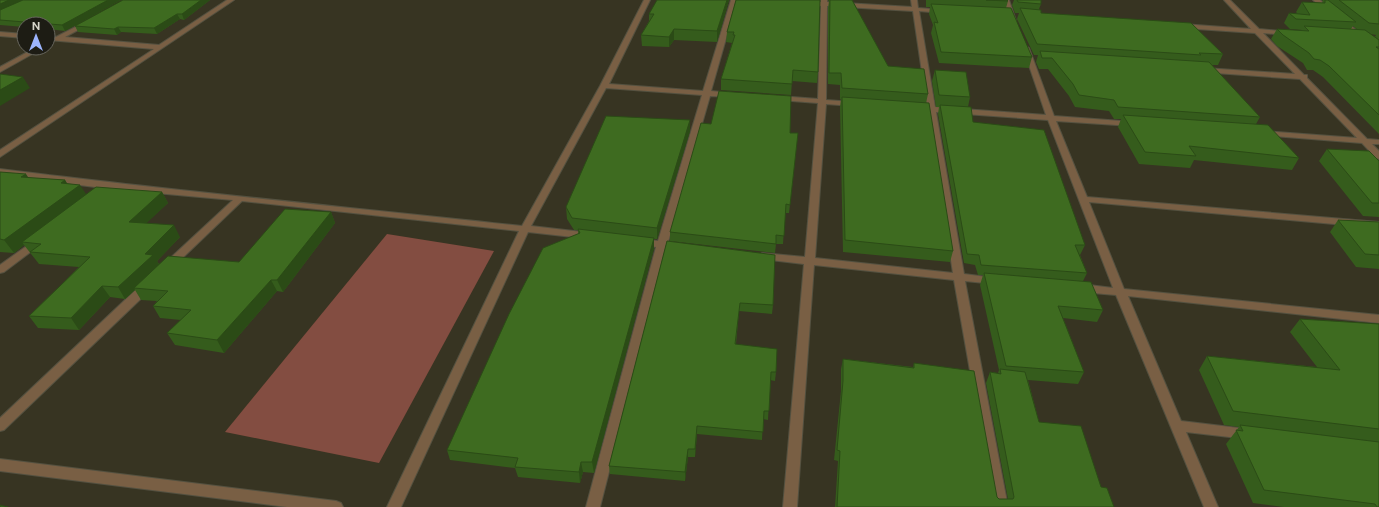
<svg xmlns="http://www.w3.org/2000/svg" width="1379" height="507" viewBox="0 0 1379 507" font-family="'Public Sans',sans-serif">
<style>
.green{fill:#834d41}
.lines{fill:none;stroke-linecap:round;stroke-linejoin:round}
.minor-casing{stroke:#545140;stroke-width:2}
.minor{fill:#795f44;fill-rule:evenodd}
.wall{fill:#355c1c;fill-rule:evenodd}
.shaded-wall{fill:#2b4b16}
.building{fill:#3e6b20;stroke:#2b4b16}
</style>
<rect width="100%" height="100%" fill="#373422"/>
<!-- green -->
<path class="green" d="M387 234 494 251 379 463 225 432Z"/>
<g class="lines">
<defs>
<g id="minor">
<path d="M227 0H234L0 157V150L154 49 48 40V36L56 37 87 21 90 23 89 24 65 37 159 45Z"/>
<path d="M644 0H650L609 84 703 91 731 0H737L711 91 731 93 735 95 731 97 710 96 668 242 682 244 684 246 679 249 666 248 600 507H586L656 247 641 245 636 242 641 239 658 241 702 95 606 88 531 226 591 233 596 236 591 239 528 232 401 507H387L519 231 242 201 173 267 169 268 164 265 165 263 233 200 111 189 0 175V169C173 191 348 207 522 226L600 86Z"/>
<path d="M821 0H827V2L912 7 911 0H917L918 8 944 10V12L942 13 919 11 935 107 1046 115 1023 48 1026 46 1029 48 1054 116 1135 122 1136 124 1132 126 1056 121 1087 197 1379 222V228L1089 202 1124 289 1379 315V323L1128 296 1181 421 1247 429 1252 430 1253 434 1252 438 1247 439 1186 432 1218 507H1204L1116 295 1081 292 1077 291 1076 288 1077 285 1081 284 1113 288 1048 120 936 112 964 274 995 278 999 279 1000 281 999 283 995 284 965 281 1008 507H994L954 280 814 265 797 507H783L804 264 762 259 757 256 762 253 805 257 818 103 779 100 775 98 779 96 818 99 821 6 808 5 805 3 808 1 821 2ZM827 6 913 11 927 106H917L913 108 917 110 928 111 953 273 815 258 826 104 853 106 857 104 853 102 826 100Z"/>
<path d="M1003 0H1009L1016 21 1015 22 1010 21Z"/>
<path d="M1224 0H1230L1259 29 1289 32V34L1287 35 1263 33 1304 75H1307V78L1367 139 1379 140V144H1372L1379 151V159L1376 158 1362 143 1261 135V131H1264L1357 138 1300 79 1201 72V68H1204L1295 74 1255 33 1182 28 1179 26 1182 24 1251 29Z"/>
<path d="M1313 0H1320L1379 49V54Z"/>
<path d="M0 32 24 34V38L0 36Z"/>
<path d="M35 48H43L0 72V67Z"/>
<path d="M38 239 43 242 41 244 4 272 0 273V265L35 240Z"/>
<path d="M147 282 151 283 152 286 151 289 4 430 0 431V418L143 283Z"/>
<path d="M0 459 336 501 341 503 343 507H287L0 471Z"/>
</g>
</defs>
<!-- minor casing -->
<use href="#minor" class="minor-casing"/>
<!-- minor -->
<use href="#minor" class="minor"/>
</g>
<!-- wall -->
<g class="wall">
<path d="M0 0H121L65 31 48 29V24H24V27L0 25Z"/>
<path d="M123 0H210L184 20 180 19 157 34 121 32 117 35 78 32 75 26Z"/>
<path d="M729 0 717 42 674 40 669 47 642 46 641 35 649 21V14Z"/>
<path d="M736 0 818 72 817 83 792 81 791 95 721 90V79L732 43 726 42 727 32Z"/>
<path d="M828 0H852L888 66 928 94 926 103 953 251 950 262 843 252 840 107 841 100 840 99V85L828 84V8L829 1Z"/>
<path d="M926 0H1007L1008 1 1006 8 1032 57 1029 68 939 63 931 33 933 25 929 14 930 7H926Z"/>
<path d="M1014 0H1041V4L1039 9 1041 13 1223 54 1218 65H1211L1260 117 1256 124 1299 158 1292 170 1194 160 1190 168 1139 164 1118 127 1121 119H1114L1109 111 1075 107 1069 96 1048 69H1039L1036 62 1038 55H1034L1017 19 1019 13H1015L1012 5Z"/>
<path d="M1322 0H1379V134L1323 77 1313 70H1307L1303 63 1277 46 1271 39 1277 29 1301 31 1302 30 1290 29 1284 23 1289 13H1297L1296 12 1302 2 1322 3 1323 1ZM1353 26 1358 30 1351 29ZM1370 34 1376 35 1375 37Z"/>
<path d="M935 70 970 97 968 107 973 122 1085 245 1080 255 1087 273 1083 281 1103 310 1097 322 1063 318 1084 372 1078 384 1028 380 1039 422 1101 487 1114 507H835L838 461 834 460 841 391V369L843 359 913 367 914 363 997 497 999 499H1008L986 383 990 372 998 373 999 370 980 285 983 275H978L975 265 964 263 938 114 939 107H936L932 81Z"/>
<path d="M690 131 657 239H654V248L594 473 583 472 580 483 518 477 515 468 450 460 447 450 578 234V230H574L567 219 566 207Z"/>
<path d="M790 133H798L789 213H785L783 244H776L775 253 670 241V232Z"/>
<path d="M1327 149 1379 161V217L1363 216 1319 161Z"/>
<path d="M0 172 29 178 65 180 67 184 86 195 162 192 168 203 146 223 180 237 157 261 159 264 239 262 331 212 335 223 283 292 277 291 224 353 175 345 167 333 181 320 160 318 153 306 157 301 141 300 135 290 125 299 110 297 79 330 38 328 29 316 79 267 39 264 24 245 14 253 0 252Z"/>
<path d="M1338 220 1379 222V269L1356 267 1330 232Z"/>
<path d="M667 241 773 305 772 314 739 311 736 344 776 372 775 381 770 380 768 420 763 419 762 440 697 434 695 457H688L685 481 610 474 609 466Z"/>
<path d="M1300 319 1379 324V507H1284L1253 503 1226 444 1239 427 1224 425 1199 370 1207 356 1317 367 1290 332Z"/>
</g>
<!-- shaded-wall -->
<g class="shaded-wall">
<path d="M9 0H23L0 11V4Z"/>
<path d="M108 0H121L65 31 62 25Z"/>
<path d="M201 0H210L184 20 182 14Z"/>
<path d="M727 0H729L717 42V31Z"/>
<path d="M177 14 180 19 157 34 154 28Z"/>
<path d="M118 27 121 32 117 35 114 29Z"/>
<path d="M674 29V40L669 47V37Z"/>
<path d="M23 77 30 88 0 106V90Z"/>
<path d="M690 120V131L657 239V228Z"/>
<path d="M26 174 34 186 21 177Z"/>
<path d="M65 180 72 191 80 185 88 197 22 242 24 245 14 253 4 240 61 183Z"/>
<path d="M162 192 168 203 135 234 129 222Z"/>
<path d="M331 212 335 223 283 292 277 280Z"/>
<path d="M174 225 180 237 157 261 160 266 134 288 135 290 125 299 118 287 145 254Z"/>
<path d="M654 238V248L594 473 592 462Z"/>
<path d="M271 280 277 291 224 353 217 340Z"/>
<path d="M102 286 110 297 79 330 71 318Z"/>
<path d="M697 426V434L695 457V449Z"/>
<path d="M688 449V457L685 481V472Z"/>
<path d="M581 462 583 472 580 483 579 472Z"/>
</g>
<!-- building -->
<g class="building">
<path d="M0 0H9L0 4Z"/>
<path d="M23 0H108L62 25 0 20V10Z"/>
<path d="M123 0H201L182 14H177L154 28 118 27 114 29 75 26Z"/>
<path d="M657 0H727L717 31 674 29 669 37 641 35 654 14H649Z"/>
<path d="M736 0H820L818 72 793 70 792 84 721 79 735 35H733L734 32H727Z"/>
<path d="M830 0H852L888 66 924 69 928 94 842 88 841 73H829Z"/>
<path d="M986 0H1007L1008 1Z"/>
<path d="M1017 0H1041V4L1018 2Z"/>
<path d="M1325 0H1328L1356 22 1296 19 1289 13 1310 15 1302 2 1325 3Z"/>
<path d="M1339 0H1379V24L1369 23Z"/>
<path d="M931 4 1011 8 1032 57 941 52 934 22 938 23Z"/>
<path d="M1020 8 1041 10V13L1191 23 1223 54 1199 53 1201 55 1037 44Z"/>
<path d="M1304 26 1365 30 1379 40V47H1376L1379 49V115L1329 66 1320 60 1314 59 1309 53 1283 35 1277 29 1309 31Z"/>
<path d="M1040 51 1209 62 1260 117 1118 107 1114 100 1079 95 1073 84 1052 58H1042Z"/>
<path d="M935 70 966 72 970 97 939 95Z"/>
<path d="M0 74 23 77 0 90Z"/>
<path d="M719 91 791 96 790 133H798L790 205 786 204 784 236 776 235V244L670 232 701 123 711 124Z"/>
<path d="M842 97 929 103 953 251 845 240Z"/>
<path d="M940 105 971 107 973 122 1044 130 1085 245H1075L1087 273 981 265 979 255 967 254Z"/>
<path d="M1123 115 1268 125 1299 158 1189 146 1196 156 1145 152Z"/>
<path d="M606 116 690 120 657 228 572 218 566 207Z"/>
<path d="M1327 149 1369 151 1379 161V203H1372Z"/>
<path d="M0 172 26 174 21 177 65 180 61 183 80 185 4 240 0 239Z"/>
<path d="M96 187 162 192 129 222 174 225 145 254 153 255 118 287 102 286 71 318 29 316 90 257 30 252 41 244 22 242Z"/>
<path d="M285 209 331 212 277 280H271L217 340 167 333 191 310 153 306 168 291 134 288 168 256 239 262Z"/>
<path d="M1338 220 1379 222V255L1365 254Z"/>
<path d="M578 229 654 238 592 462H581L579 472 515 467 518 458 447 450 509 314 543 248 580 233Z"/>
<path d="M667 241 775 255 773 305 740 303 735 344 777 349 776 372H771L769 411H764L763 432 697 426 695 449H688L685 472 609 466Z"/>
<path d="M984 273 1091 282 1103 310 1058 306 1084 372 1006 366Z"/>
<path d="M1300 319 1379 324V429L1233 411 1207 356 1340 370Z"/>
<path d="M843 359 914 368V363L974 371 997 497 999 499H1013L1014 497 990 372 1001 374 1000 369 1025 372 1039 422 1081 426 1101 487 1107 488 1114 507H837L840 451 837 450 843 381Z"/>
<path d="M1240 425 1379 442V507H1377L1375 504 1264 490 1236 430 1243 431Z"/>
<path d="M0 505 8 507H0Z"/>
</g>
<!-- north arrow -->
<g transform="translate(36 36)"><circle r="19" fill="#1d1c14" stroke="#67665d"/>
<path d="M0-3L7 15L0 10L-7 15Z" fill="#9cb4fd"/>
<text y="-6" font-size="11" font-weight="bold" text-anchor="middle" fill="#d7d5ca">N</text>
</g>
</svg>
